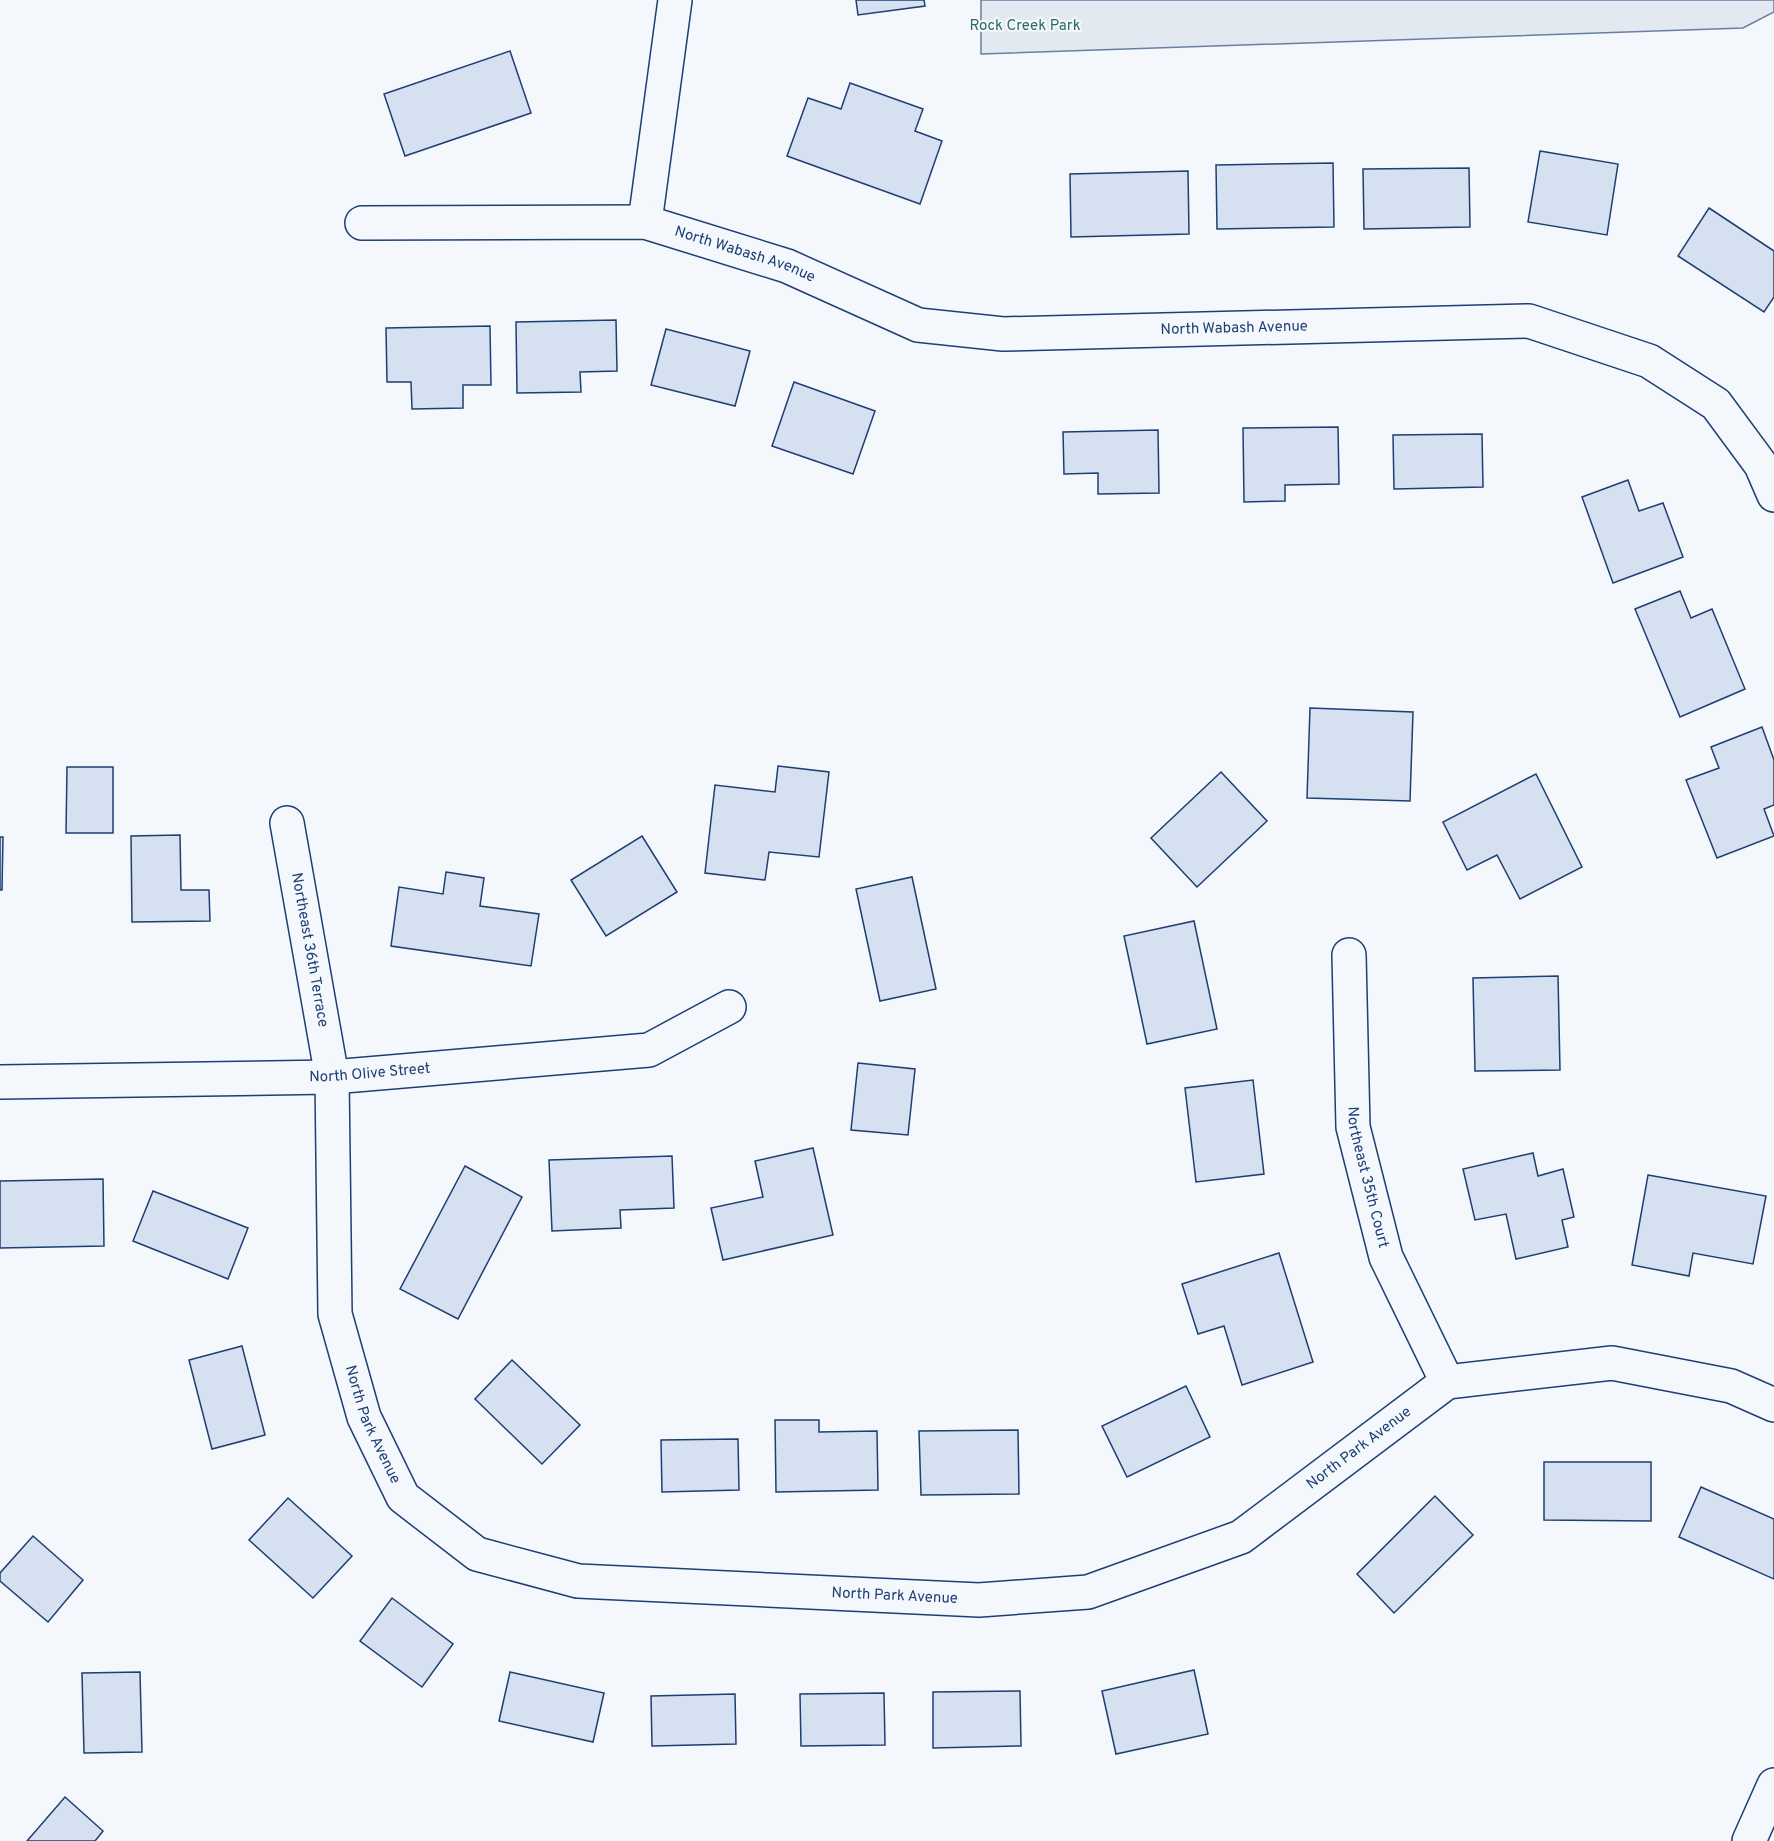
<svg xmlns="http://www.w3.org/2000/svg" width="1774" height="1841" viewBox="0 0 1774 1841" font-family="Overpass,sans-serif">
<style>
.green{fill:#e3e9f0;stroke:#687fa3;stroke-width:1.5}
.building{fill:#d5e0f0;stroke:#1d3f73;stroke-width:1.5}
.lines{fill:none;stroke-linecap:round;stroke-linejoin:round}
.street-casing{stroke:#1d3f73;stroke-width:36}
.street{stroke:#f4f7fb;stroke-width:33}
.labels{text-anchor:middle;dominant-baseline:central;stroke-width:4.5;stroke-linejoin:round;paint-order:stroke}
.park-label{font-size:15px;fill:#2c6c60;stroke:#f4f7fb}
.street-label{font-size:15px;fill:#1d3f73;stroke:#f4f7fb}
</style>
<rect width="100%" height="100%" fill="#f4f7fb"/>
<!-- green -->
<path class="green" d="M981 0H1774V12L1743 28 981 54Z"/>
<!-- building -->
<g class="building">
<path d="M856 0H924L925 6 858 15Z"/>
<path d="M510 51 531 113 405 156 384 94Z"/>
<path d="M850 83 923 109 915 131 942 141 920 204 787 156 808 98 841 109Z"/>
<path d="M1540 151 1618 164 1607 235 1528 222Z"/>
<path d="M1333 163 1334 227 1217 229 1216 165Z"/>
<path d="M1469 168 1470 227 1364 229 1363 169Z"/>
<path d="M1188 171 1189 234 1071 237 1070 174Z"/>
<path d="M1709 208 1774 251V297L1764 312 1678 256Z"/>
<path d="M616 320 617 371 580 372 581 392 517 393 516 322Z"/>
<path d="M490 326 491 385H463V408L412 409 411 382H387L386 328Z"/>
<path d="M666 329 750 351 735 406 651 385Z"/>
<path d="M794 382 875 411 853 474 772 446Z"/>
<path d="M1338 427 1339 484 1285 485V501L1244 502 1243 428Z"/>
<path d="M1158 430 1159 493 1098 494V473L1064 474 1063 432Z"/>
<path d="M1482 434 1483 487 1394 489 1393 435Z"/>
<path d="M1628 480 1639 511 1663 503 1683 557 1613 583 1582 497Z"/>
<path d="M1680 591 1691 618 1712 609 1745 689 1680 717 1635 609Z"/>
<path d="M1310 708 1413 712 1410 801 1307 798Z"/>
<path d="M1762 727 1774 760V805L1764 809 1774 836 1717 858 1686 780 1719 768 1711 747Z"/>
<path d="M778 766 829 772 819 857 769 852 765 880 705 873 715 785 775 792Z"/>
<path d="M67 767H113V833H66Z"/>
<path d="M1221 772 1267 821 1197 887 1151 838Z"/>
<path d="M1536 774 1582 867 1520 899 1497 855 1467 870 1443 822Z"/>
<path d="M180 835 181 890H209L210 921 132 922 131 836Z"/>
<path d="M642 836 677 892 606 936 571 880Z"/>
<path d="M0 837H3L2 890H0Z"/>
<path d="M446 872 484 878 480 906 539 914 531 966 391 946 399 887 443 894Z"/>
<path d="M912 877 936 989 880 1001 856 889Z"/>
<path d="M1194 921 1217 1029 1147 1044 1124 936Z"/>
<path d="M1558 976 1560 1070 1475 1071 1473 978Z"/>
<path d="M858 1063 915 1069 908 1135 851 1130Z"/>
<path d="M1253 1080 1264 1174 1196 1182 1185 1088Z"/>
<path d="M813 1148 833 1235 723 1260 711 1208 763 1197 755 1161Z"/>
<path d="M1533 1153 1538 1176 1563 1169 1574 1217 1562 1220 1568 1247 1516 1259 1506 1214 1475 1220 1463 1169Z"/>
<path d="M672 1156 674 1208 620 1210 621 1228 552 1231 549 1160Z"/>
<path d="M465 1166 522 1197 458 1319 400 1289Z"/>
<path d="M1648 1175 1766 1196 1753 1264 1693 1253 1689 1276 1632 1265Z"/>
<path d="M103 1179 104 1246 0 1248V1181Z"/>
<path d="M153 1191 248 1228 228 1279 133 1241Z"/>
<path d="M1279 1253 1313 1362 1242 1385 1224 1326 1198 1334 1182 1284Z"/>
<path d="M242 1346 265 1435 212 1449 189 1360Z"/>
<path d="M512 1360 580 1425 542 1464 475 1399Z"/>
<path d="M1186 1386 1210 1437 1127 1477 1102 1426Z"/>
<path d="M775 1420H819V1432L877 1431 878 1490 776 1492Z"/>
<path d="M1018 1430 1019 1494 921 1495 919 1431Z"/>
<path d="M738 1439 739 1490 662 1492 661 1440Z"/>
<path d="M1544 1462H1651V1521L1544 1520Z"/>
<path d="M1701 1487 1774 1519V1579L1679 1537Z"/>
<path d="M1435 1496 1473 1535 1394 1613 1357 1574Z"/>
<path d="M288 1498 352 1556 313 1598 249 1540Z"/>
<path d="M33 1536 83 1580 48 1622 0 1581V1573Z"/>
<path d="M392 1598 453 1644 422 1687 360 1641Z"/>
<path d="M1194 1670 1208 1734 1116 1754 1102 1691Z"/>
<path d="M140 1672 142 1752 84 1753 82 1673Z"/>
<path d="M510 1672 604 1693 593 1742 499 1721Z"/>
<path d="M1020 1691 1021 1746 933 1748V1692Z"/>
<path d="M884 1693 885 1745 801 1746 800 1694Z"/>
<path d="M735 1694 736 1744 652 1746 651 1696Z"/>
<path d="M65 1797 103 1831 95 1841H27Z"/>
</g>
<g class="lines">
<defs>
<g id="street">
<path d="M645 222 675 0"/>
<path id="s1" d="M362 223 645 222 787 266 918 325 1003 334 1529 321 1649 361 1716 404 1761 465 1774 495"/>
<path id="s2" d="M287 823 332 1077 335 1314 364 1417 403 1497 477 1554 578 1581 979 1600 1088 1592 1241 1537 1447 1382 1612 1363 1731 1386 1774 1405"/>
<path id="s3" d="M1349 955 1353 1127 1386 1257 1447 1382"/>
<path id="s4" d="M0 1082 332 1077 649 1050 729 1007"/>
<path d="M1749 1841 1774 1785"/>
</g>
</defs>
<!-- street casing -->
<use href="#street" class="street-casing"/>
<!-- street -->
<use href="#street" class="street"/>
</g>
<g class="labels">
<!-- park labels -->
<g class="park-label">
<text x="1025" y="26">Rock Creek Park</text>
</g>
<!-- street labels -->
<g class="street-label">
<text stroke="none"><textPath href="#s1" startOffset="388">North Wabash Avenue</textPath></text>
<text stroke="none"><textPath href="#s1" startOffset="892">North Wabash Avenue</textPath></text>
<text stroke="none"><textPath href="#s2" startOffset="129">Northeast 36th Terrace</textPath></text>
<text stroke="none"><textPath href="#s4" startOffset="370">North Olive Street</textPath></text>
<text stroke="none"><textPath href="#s3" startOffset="224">Northeast 35th Court</textPath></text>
<text stroke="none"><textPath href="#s2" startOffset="612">North Park Avenue</textPath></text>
<text stroke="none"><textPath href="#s2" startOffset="1710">North Park Avenue</textPath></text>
<text stroke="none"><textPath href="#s2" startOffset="1206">North Park Avenue</textPath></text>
</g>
</g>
</svg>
